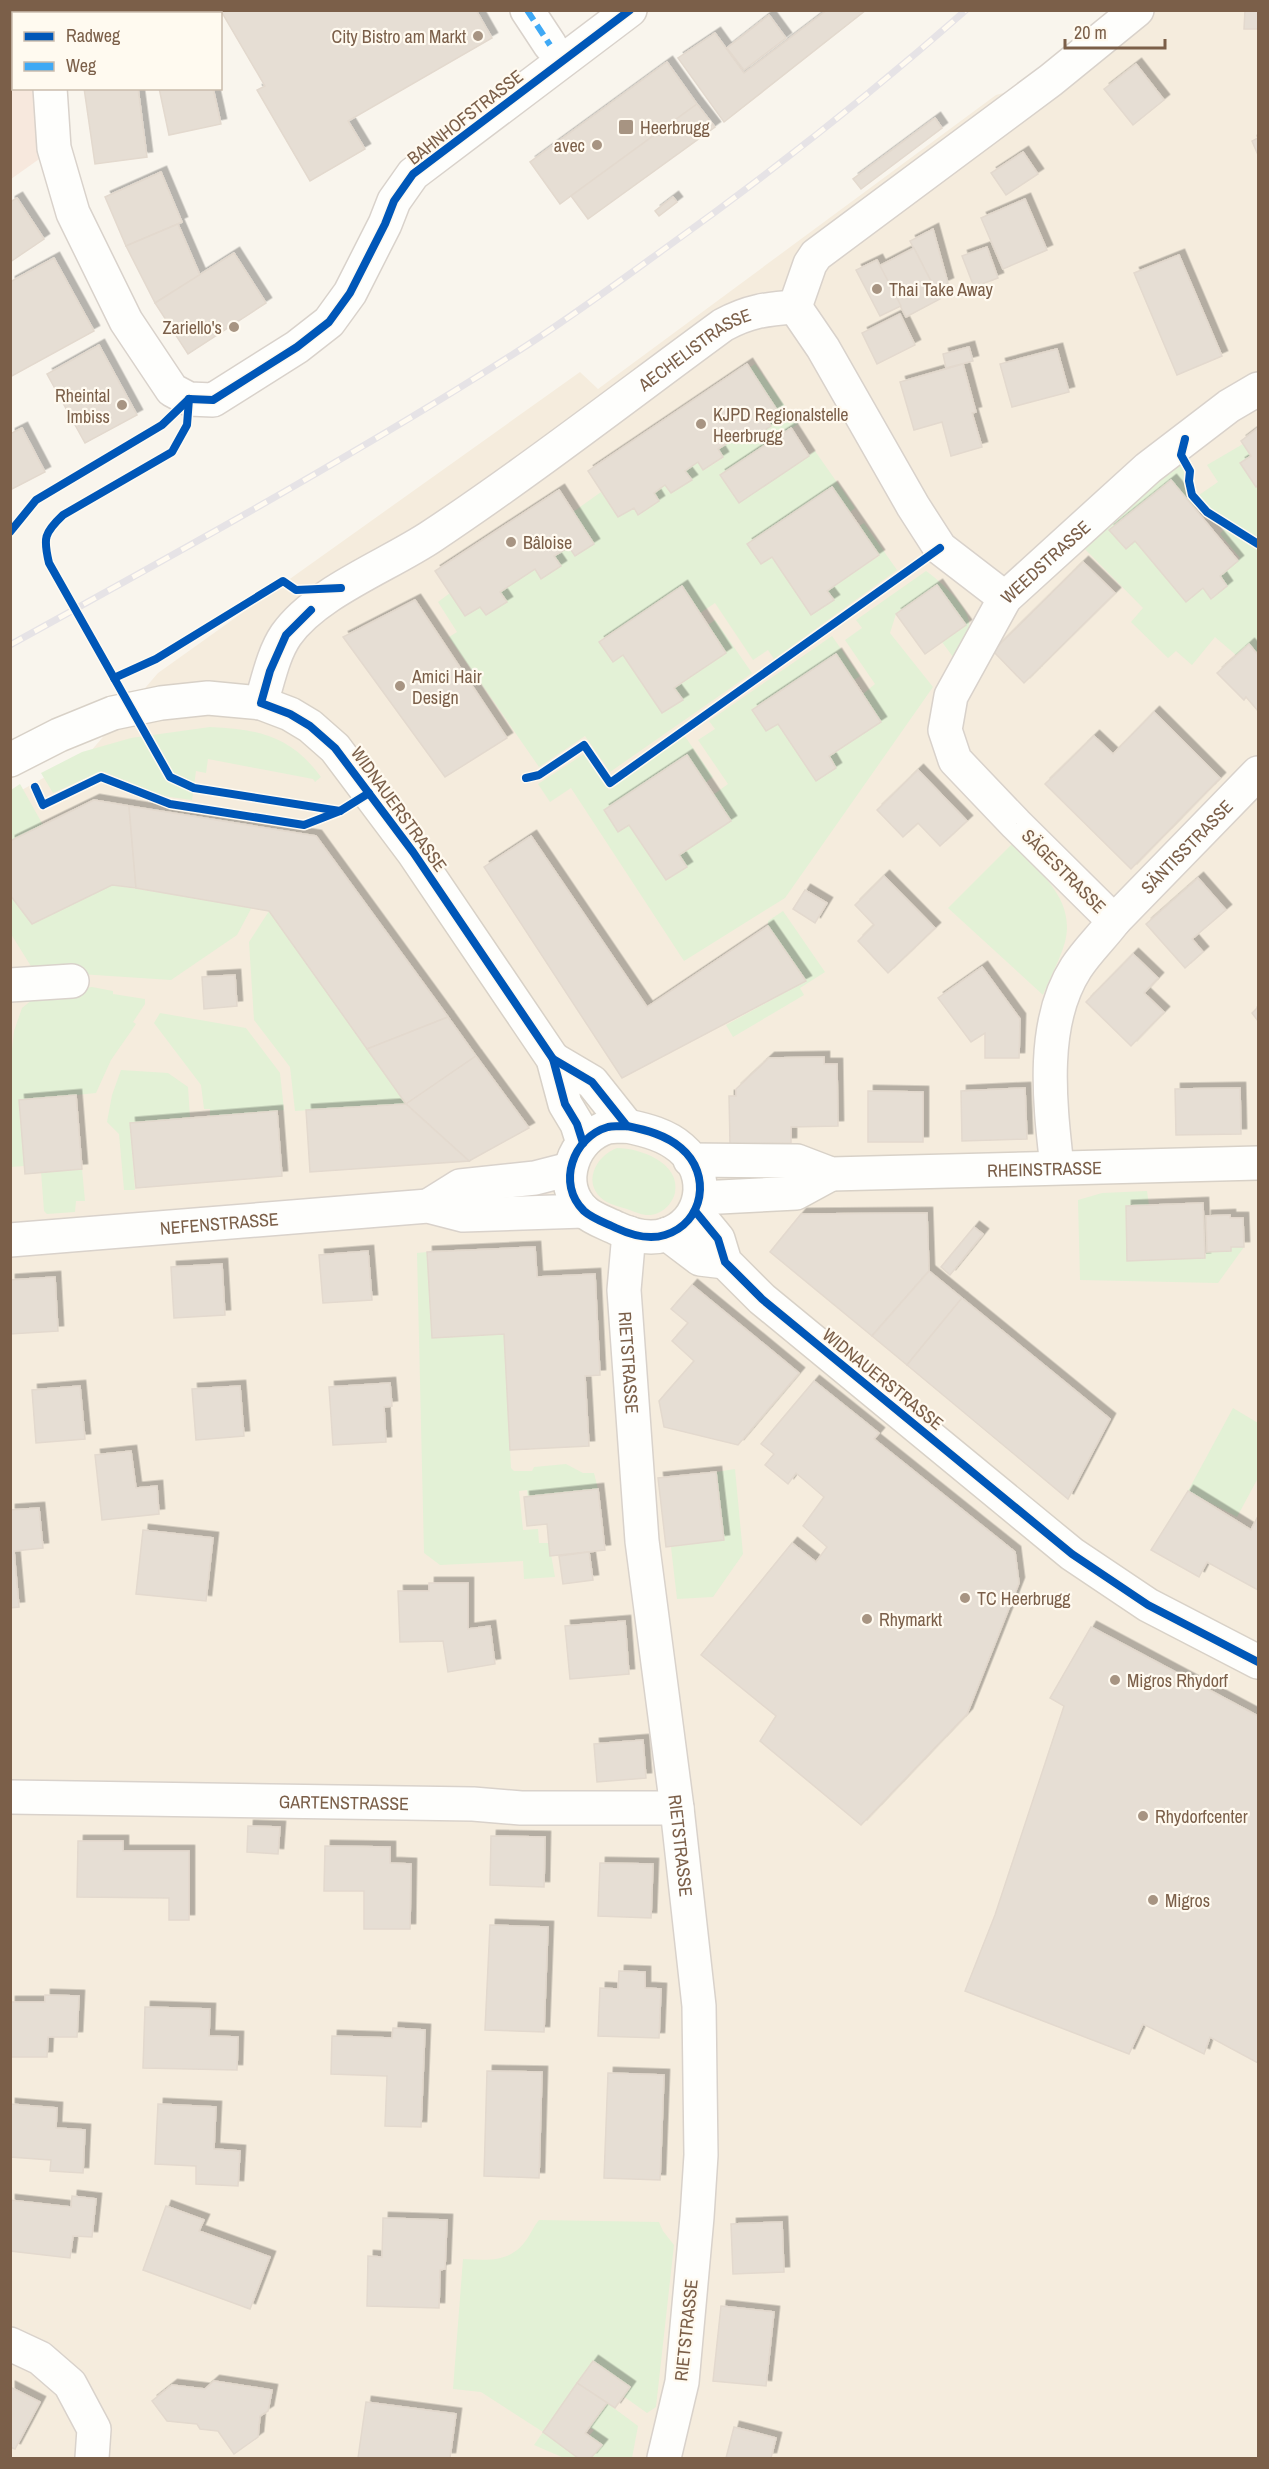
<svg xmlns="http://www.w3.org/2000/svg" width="1269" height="2469" viewBox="0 0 1269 2469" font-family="'Archivo Narrow',sans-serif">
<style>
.residential{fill:#f5ecdd}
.commercial{fill:#f7e8dd}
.green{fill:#e3f1d6}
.building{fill:#e6ded4;stroke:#e3d9ce;stroke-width:1.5;filter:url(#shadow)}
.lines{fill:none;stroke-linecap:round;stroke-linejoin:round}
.street-casing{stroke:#d9d2cb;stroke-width:36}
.secondary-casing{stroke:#d8d1c7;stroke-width:36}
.street{stroke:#fefefc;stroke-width:33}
.secondary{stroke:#fefefc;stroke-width:33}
.rail-casing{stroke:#e6e3e6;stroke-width:7}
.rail{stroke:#fffaf0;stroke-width:4.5;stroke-dasharray:14;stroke-linecap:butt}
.quiet{stroke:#3fa9f5;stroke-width:6;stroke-dasharray:12 6;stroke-linecap:butt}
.cycleway-casing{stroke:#fffaf0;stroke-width:11}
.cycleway{stroke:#0057b8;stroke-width:8}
.poi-dot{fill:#a79482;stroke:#fffaf0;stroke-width:2}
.labels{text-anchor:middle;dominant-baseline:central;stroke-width:4.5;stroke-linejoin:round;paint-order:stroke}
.poi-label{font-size:18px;fill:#7b5f49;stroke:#fffaf0;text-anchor:start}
.street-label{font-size:18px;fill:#7b5f49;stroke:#fffaf0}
</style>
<defs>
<filter id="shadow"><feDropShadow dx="5.5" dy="-5.5" stdDeviation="0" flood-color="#0004"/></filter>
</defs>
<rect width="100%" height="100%" fill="#f9f5ed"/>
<!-- residential -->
<path class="residential" d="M1137 11H1258V2458H11V796L90 752 158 673 580 372 598 389 996 95 1051 80Z"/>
<!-- commercial -->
<path class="commercial" d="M11 11H46V13L14 14V88L50 89 42 157 11 179Z"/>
<!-- green -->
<g class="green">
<path d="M755 364 798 424 721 475 739 503 815 451 855 508 850 512 832 487 748 544 761 564 772 557 833 600 827 591 879 556 859 526 864 523 897 570 774 659 768 650 753 660 715 603 700 613 682 586 599 641 612 662 623 655 682 700 674 688 726 653 708 625 715 620 752 673 610 772 585 736 539 767 449 637 457 632 438 602 450 593 465 616 480 607 486 615 507 602 500 592 535 569 541 579 561 566 554 556 569 547 573 512 601 492 618 517 634 508 639 515 659 501 654 493 665 485 671 493 691 480 685 471 698 462 704 470 723 458 718 449 746 431 751 439 770 427 765 417 776 410 749 368Z"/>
<path d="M1243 444 1251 456 1240 464 1256 486 1258 485V540L1208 509 1199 495 1218 482 1207 465Z"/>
<path d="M1176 455 1188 471 1186 488 1196 510 1171 480 1110 531 1125 549 1135 541 1203 588 1212 599 1227 586 1220 576 1240 558 1220 534 1226 527 1258 547V655L1249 644 1236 655 1215 637 1192 665 1176 651 1168 658 1131 622 1143 608 1078 542Z"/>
<path d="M926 571C939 580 973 610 969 627 967 637 958 648 953 657L942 642 966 625 937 585 896 614 890 633 933 687 785 898 684 961 571 788 550 802 538 784 584 754 609 790 684 735 713 777 705 783 687 755 604 810 618 831 629 825 667 880 687 867 679 855 730 821 713 795 728 784 698 740 715 729 709 721 832 636 860 676 854 680 836 654 752 710 766 731 778 724 816 781 836 768 829 756 881 722 863 694 875 684 845 640 862 628 856 620Z"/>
<path d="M210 727C258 729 291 736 321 777L315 782 313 779 208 759 206 773 196 771 192 800 163 796 102 771 53 793 41 773 82 752 131 738Z"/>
<path d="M20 784 43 825 11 841V790Z"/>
<path d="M1012 844C1039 871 1076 899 1065 942 1060 960 1050 977 1043 995L948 908Z"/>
<path d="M112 885 252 907 237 935 171 980 34 971 11 934 10 895 32 924Z"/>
<path d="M269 911 406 1104 295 1111 290 1067 254 1020 249 942Z"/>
<path d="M783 911 825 972 800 988 804 995 733 1037 726 1025 806 981 768 926V921Z"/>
<path d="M92 987 113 991V994L145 999V1004L133 1022 136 1024 111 1060 96 1093 19 1101 24 1166 11 1167V1058L14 1031 22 1008 42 992Z"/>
<path d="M160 1013 246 1028 280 1073 284 1110 210 1116V1109H204L201 1085 154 1023Z"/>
<path d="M121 1070 168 1073 188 1087 190 1117 130 1123 135 1190H124L119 1134 107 1122 112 1095Z"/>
<path d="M617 1148C640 1148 681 1163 675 1193 673 1201 666 1210 658 1213 647 1218 638 1213 627 1209 620 1207 612 1205 605 1201 581 1185 595 1156 617 1148Z"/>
<path d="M82 1169 85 1201H76L75 1212 47 1214 44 1211 41 1172Z"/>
<path d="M1147 1191 1149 1205 1126 1206 1127 1260 1204 1258 1207 1252 1231 1251V1247H1244L1218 1283 1080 1280 1078 1200 1102 1193Z"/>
<path d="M427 1252 432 1338 504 1334 511 1468 514 1471H532L534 1467 566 1464 583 1473H594L598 1489 528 1497 527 1490 519 1491 523 1530 538 1529 539 1543H549L555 1577 524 1579 523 1561 440 1565 424 1553 417 1253Z"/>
<path d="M1233 1408 1258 1423V1478L1237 1517 1188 1491Z"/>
<path d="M735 1469 743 1554 713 1597 677 1599 671 1547 723 1540 716 1472Z"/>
<path d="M539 2220 659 2222 663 2231 674 2245 656 2407 647 2413 623 2396 629 2387 593 2361 543 2432 578 2458H564L534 2445 543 2432 481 2392 453 2389 463 2259C486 2260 508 2263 524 2243 530 2236 533 2227 539 2220Z"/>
<path d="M607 2403 638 2426 632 2458H591L601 2445 589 2436 594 2430 589 2427Z"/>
</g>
<!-- building -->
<g class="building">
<path d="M263 10H408L385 35 361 50 328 64 301 70 271 69 256 59 252 45 253 30Z"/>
<path d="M476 10 492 38 348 121 365 149 310 181 257 90 265 86 221 11Z"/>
<path d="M827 10H866L724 122 678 58 715 33 744 73Z"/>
<path d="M1245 10H1258V29H1244Z"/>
<path d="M769 15 786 38 744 70 727 48Z"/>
<path d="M667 62 697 104 560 204 530 162Z"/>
<path d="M1136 64 1164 100 1133 125 1104 89Z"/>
<path d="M84 88H138L147 157 95 164Z"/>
<path d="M159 88H213L221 124 169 135Z"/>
<path d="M697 104 715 127 588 219 571 196Z"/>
<path d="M935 118 942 128 861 189 853 179Z"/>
<path d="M1258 138V155L1252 141Z"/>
<path d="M1023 152 1038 174 1006 195 991 173Z"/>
<path d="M161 172 182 222 126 246 105 197Z"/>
<path d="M673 197 677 202 659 216 655 211Z"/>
<path d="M17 198 44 239 10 262V202Z"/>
<path d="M1025 199 1047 250 1003 269 981 218Z"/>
<path d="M178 224 200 275 155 303 126 246Z"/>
<path d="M933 229 948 283 935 289 910 241Z"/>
<path d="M987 247 998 278 974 287 962 256Z"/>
<path d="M914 248 940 299 906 317 879 266Z"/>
<path d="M234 253 266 303 188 354 155 303Z"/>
<path d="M1179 255 1222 356 1177 375 1134 273Z"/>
<path d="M54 258 94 331 10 377V282Z"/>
<path d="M877 260 901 306 880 316 856 270Z"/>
<path d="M900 314 915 345 877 364 862 333Z"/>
<path d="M99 345 137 415 85 443 47 374Z"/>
<path d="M969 347 973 361 946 368 943 354Z"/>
<path d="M1057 349 1069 392 1012 407 1000 364Z"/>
<path d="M747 364 777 410 765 417 771 426 751 439 746 431 718 449 723 457 703 470 698 462 685 471 692 480 671 493 665 485 654 493 659 501 638 515 634 508 618 517 588 471Z"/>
<path d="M963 364 976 412 972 413 982 447 951 456 942 422 914 430 900 382Z"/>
<path d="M22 428 45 472 10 490V434Z"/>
<path d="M791 428 809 456 739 503 720 475Z"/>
<path d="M1258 428V485L1256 487 1240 463 1251 456 1241 441Z"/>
<path d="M1171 480 1238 561 1220 576 1227 586 1211 599 1203 588 1186 602 1135 541 1126 549 1109 530Z"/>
<path d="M832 487 879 555 827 591 834 600 811 615 772 557 761 564 747 544Z"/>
<path d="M559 490 594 544 575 556 569 547 554 556 561 566 541 579 535 569 500 592 507 602 486 615 480 607 465 616 435 571Z"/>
<path d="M1083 562 1115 593 1024 683 993 651Z"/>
<path d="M937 585 966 625 925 654 896 614Z"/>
<path d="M682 586 726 653 674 688 683 700 662 713 623 655 613 662 599 642Z"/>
<path d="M415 600 507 738 445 777 343 637Z"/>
<path d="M1249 644 1258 655V711L1246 697 1244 700 1217 673Z"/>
<path d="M836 654 881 722 829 756 836 768 816 781 778 724 766 731 752 710Z"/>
<path d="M1154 712 1220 778 1131 869 1045 784 1094 736 1113 754Z"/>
<path d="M687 755 731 821 679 855 687 867 666 880 629 825 618 832 604 810Z"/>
<path d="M918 770 967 821 940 846 918 823 903 837 877 810Z"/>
<path d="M94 800 129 806 136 888 112 885 32 924 10 895V841Z"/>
<path d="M129 806 316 836 448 1017 367 1049 269 911 136 888Z"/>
<path d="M531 836 647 1007 768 926 806 981 622 1078 484 867Z"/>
<path d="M884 876 935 928 888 973 858 941 874 925 855 905Z"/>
<path d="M1198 878 1226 910 1192 939 1203 952 1185 968 1146 924Z"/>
<path d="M805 890 827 903 815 923 793 909Z"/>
<path d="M1133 954 1158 978 1144 993 1164 1012 1131 1046 1086 1002Z"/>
<path d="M982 967 1020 1019 1019 1058H985V1033L971 1042 938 998Z"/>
<path d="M235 975 237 1006 204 1009 202 977Z"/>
<path d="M1258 1007V1021L1252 1013Z"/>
<path d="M448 1017 476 1056 406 1104 367 1049Z"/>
<path d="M476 1056 529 1128 469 1161 406 1104Z"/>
<path d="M824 1057V1064H837L838 1126 791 1127V1143L730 1144 729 1096H736V1089L769 1058Z"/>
<path d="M1025 1088 1027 1139 962 1141 961 1091Z"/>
<path d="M1240 1088 1241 1134 1176 1135 1175 1089Z"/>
<path d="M868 1091 923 1092V1142H868Z"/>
<path d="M76 1095 82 1169 25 1174 19 1100Z"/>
<path d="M406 1104 469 1161 310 1172 306 1110Z"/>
<path d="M277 1111 282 1176 136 1188 130 1123Z"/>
<path d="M1203 1203 1205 1258 1127 1261 1126 1206Z"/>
<path d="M927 1213 929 1271 872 1336 770 1252 801 1214Z"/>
<path d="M1230 1215V1218H1243L1244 1247H1231V1251L1207 1252 1206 1216Z"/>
<path d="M974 1227 983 1234 950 1275 941 1267Z"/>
<path d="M535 1247 537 1277 595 1274 600 1375 585 1376 589 1446 510 1450 504 1334 432 1338 427 1252Z"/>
<path d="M368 1251 372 1300 323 1303 319 1255Z"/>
<path d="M222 1264 225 1315 174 1318 171 1267Z"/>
<path d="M929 1271 962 1298 907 1365 872 1336Z"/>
<path d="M55 1277 58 1331 10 1334V1280Z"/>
<path d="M692 1285 799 1373 738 1445 664 1427 659 1401 694 1361 672 1341 688 1323 671 1309Z"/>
<path d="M962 1298 1110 1419 1068 1499 907 1365Z"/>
<path d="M814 1381 879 1433 874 1439 1015 1552 1019 1583 967 1714 861 1825 760 1741 776 1716 701 1655 792 1543 816 1562 827 1547 803 1526 824 1497 796 1473 788 1484 765 1465 774 1454 761 1444Z"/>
<path d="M390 1383 392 1406 384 1407 386 1442 333 1445 329 1387Z"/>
<path d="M80 1386 85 1439 36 1443 32 1390Z"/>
<path d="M240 1386 244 1436 196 1440 192 1389Z"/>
<path d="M131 1451 136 1488 157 1486 159 1514 102 1520 95 1455Z"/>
<path d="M716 1472 724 1540 666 1547 658 1478Z"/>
<path d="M598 1489 605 1550 550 1556 547 1524 527 1526 524 1497Z"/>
<path d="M1188 1491 1251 1530 1258 1516V1590L1207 1562 1199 1577 1151 1550Z"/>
<path d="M39 1508 43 1548 14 1551 19 1607 10 1608V1510Z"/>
<path d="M143 1530 213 1538 206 1601 136 1594Z"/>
<path d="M589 1552 593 1580 563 1584 559 1556Z"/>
<path d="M429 1583H468V1629L490 1626 495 1664 448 1672 443 1641 400 1642 398 1591H429Z"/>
<path d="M625 1621 629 1674 570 1679 565 1626Z"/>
<path d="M1091 1627 1258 1716V2063L1210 2037 1204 2054 1143 2024 1129 2054 965 1991 995 1915 1064 1706 1050 1698Z"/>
<path d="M643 1740 646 1778 597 1782 594 1744Z"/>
<path d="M248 1826 280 1827 278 1854 247 1852Z"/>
<path d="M491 1836 545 1837 544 1887 490 1885Z"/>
<path d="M78 1841H123V1851H189V1920H169V1898L77 1897Z"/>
<path d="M325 1846 390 1847V1863L411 1864 410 1929H364V1891H324Z"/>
<path d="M600 1863 653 1864 651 1918 598 1916Z"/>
<path d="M490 1925 548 1927 544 2032 485 2030Z"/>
<path d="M619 1971 645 1972V1988L661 1989 659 2038 598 2036 600 1988 618 1989Z"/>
<path d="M45 1995 79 1996 77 2037H48L47 2057H10V2002H45Z"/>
<path d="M145 2007 210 2009 209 2036 238 2037 237 2070 143 2068Z"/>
<path d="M393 2028 425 2030 421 2127 385 2126 387 2076 331 2074 332 2036 392 2038Z"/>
<path d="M487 2071 542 2072 539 2178 484 2176Z"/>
<path d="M608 2073 664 2075 660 2180 604 2178Z"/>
<path d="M10 2104 57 2108 56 2128 85 2130 83 2173 50 2171 51 2160 10 2157Z"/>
<path d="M158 2104 216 2107 214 2149 240 2151 238 2186 196 2184V2166L155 2164Z"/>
<path d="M72 2196 96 2199 92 2237 73 2236 70 2258 10 2251V2200L71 2207Z"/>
<path d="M166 2206 204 2220 199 2231 270 2257 250 2309 143 2270Z"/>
<path d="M383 2218 447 2220 445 2269 440 2270 439 2308 367 2306 368 2256 382 2257Z"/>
<path d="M782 2222 784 2272 733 2274 731 2224Z"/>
<path d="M721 2306 774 2312 766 2386 713 2381Z"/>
<path d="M593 2361 630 2387 615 2408 577 2383Z"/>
<path d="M214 2381 272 2390 268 2411 260 2416 258 2437 234 2454 218 2431 200 2429 197 2424 167 2421 152 2401 172 2385 205 2389Z"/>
<path d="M577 2383 607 2403 585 2433 602 2445 591 2458H578L543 2432Z"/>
<path d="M10 2387 40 2402 15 2449 10 2447Z"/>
<path d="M366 2402 456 2414 450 2458H358Z"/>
<path d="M734 2427 776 2438 771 2458H726Z"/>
</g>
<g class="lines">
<defs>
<g id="street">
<path d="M46 10V14"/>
<path d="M527 10 550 45"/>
<path d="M129 14 134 10"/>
<path d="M50 88 54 148 73 213 126 321 172 390 189 399 213 400 297 347 329 322 350 293 385 224 394 201 413 174 630 10"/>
<path d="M795 307 810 264 816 255 1051 80 1137 10"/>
<path d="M795 307 823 348 913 506 940 548 1005 598"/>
<path id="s1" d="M261 703C268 681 273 654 286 635 316 592 389 565 432 536 531 470 626 396 723 325 749 311 766 309 795 307"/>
<path id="s2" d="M1114 921 1258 773"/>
<path d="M10 985 72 981"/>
<path id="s3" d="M1057 1167C1050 1104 1040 1024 1076 968 1087 951 1102 937 1114 921L1016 824 955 760 945 730 951 696 1005 598 1148 468 1229 406 1258 389"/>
<path d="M428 1206 460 1186 535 1178 570 1169"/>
<path id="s4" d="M629 1233 624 1290 642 1541 677 1808 699 2006 701 2155 697 2217 682 2382 664 2458"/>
<path id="s5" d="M10 1240 428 1206 463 1215 584 1211"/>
<path id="s6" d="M10 1797 473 1804 521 1808H677"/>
<path d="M10 2344 40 2358 70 2384 94 2429 92 2458"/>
</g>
<g id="secondary">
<path d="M10 760 59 735 113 713 161 703 208 698 261 703 290 714 310 726 335 748 413 852 553 1059 565 1104 577 1124 583 1143"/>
<path d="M553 1059 592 1082 627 1126"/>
<path d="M627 1126C646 1130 666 1135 681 1148 712 1174 704 1223 665 1235 649 1240 631 1235 616 1228 606 1223 593 1219 584 1211 556 1184 573 1137 608 1127 614 1126 621 1126 627 1126Z"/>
<path id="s7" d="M690 1160 797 1161 831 1174 1258 1163"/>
<path d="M700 1198 796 1193 831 1174"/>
<path d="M695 1211 718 1239 725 1262 762 1299 1072 1554 1148 1605 1258 1662"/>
<path d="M667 1234 700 1259 725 1262"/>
</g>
</defs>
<!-- street casing -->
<use href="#street" class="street-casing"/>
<!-- secondary casing -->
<use href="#secondary" class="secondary-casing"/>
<!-- street -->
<use href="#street" class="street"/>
<!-- secondary -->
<use href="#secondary" class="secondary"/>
<defs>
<path id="rail" d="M10 645C180 551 352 457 515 353 567 320 617 283 667 247 770 173 871 94 966 10"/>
</defs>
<!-- rail casing -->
<use href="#rail" class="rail-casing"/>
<!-- rail -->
<use href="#rail" class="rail"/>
<!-- quiet -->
<g class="quiet">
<path d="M527 10 550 45"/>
<path d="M129 14 134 10"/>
</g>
<defs>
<g id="cycleway">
<path d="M189 399 187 425 172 452 63 515C44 533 43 538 49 563L170 777 194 788 340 811"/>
<path d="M189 399 213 400 297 347 329 322 350 293 385 224 394 201 413 174 630 10"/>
<path d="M1185 439 1181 455 1190 471 1189 481 1192 495 1207 512 1258 544"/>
<path d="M10 532 36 500 162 425 189 399"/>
<path d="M311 610 286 635 270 671 261 703 290 714 310 726 335 748 413 852 553 1059 565 1104 577 1124 583 1143"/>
<path d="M114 678 156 659 283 581 296 590 341 588"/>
<path d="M526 778 539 775 584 745 610 783 940 548"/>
<path d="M35 787 43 805 101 777 170 804 304 825 340 811 369 793"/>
<path d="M553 1059 592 1082 627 1126"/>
<path d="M627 1126C646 1130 666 1135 681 1148 712 1174 704 1223 665 1235 649 1240 631 1235 616 1228 606 1223 593 1219 584 1211 556 1184 573 1137 608 1127 614 1126 621 1126 627 1126Z"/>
<path d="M695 1211 718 1239 725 1262 762 1299 1072 1554 1148 1605 1258 1662"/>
</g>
</defs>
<!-- cycleway casing -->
<use href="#cycleway" class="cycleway-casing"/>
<!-- cycleway -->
<use href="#cycleway" class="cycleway"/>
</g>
<!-- markers -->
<g class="poi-dot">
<circle cx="478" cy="36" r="6"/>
<rect x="618" y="119" width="16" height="16" rx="3"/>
<circle cx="597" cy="145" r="6"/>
<circle cx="877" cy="289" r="6"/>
<circle cx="234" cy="327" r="6"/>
<circle cx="122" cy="405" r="6"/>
<circle cx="701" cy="424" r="6"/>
<circle cx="511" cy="542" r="6"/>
<circle cx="400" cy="686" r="6"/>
<circle cx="965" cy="1598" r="6"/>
<circle cx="867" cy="1619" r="6"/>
<circle cx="1115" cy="1680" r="6"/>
<circle cx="1143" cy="1816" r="6"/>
<circle cx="1153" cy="1900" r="6"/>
</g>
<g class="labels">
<!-- poi labels -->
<g class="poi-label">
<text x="466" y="36" text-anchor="end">City Bistro am Markt</text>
<text x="640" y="127">Heerbrugg</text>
<text x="585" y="145" text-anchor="end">avec</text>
<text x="889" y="289">Thai Take Away</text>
<text x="222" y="327" text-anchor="end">Zariello's</text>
<text x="110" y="395" text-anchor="end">Rheintal<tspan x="110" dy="21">Imbiss</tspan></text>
<text x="713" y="414">KJPD Regionalstelle<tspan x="713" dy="21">Heerbrugg</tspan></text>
<text x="523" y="542">Bâloise</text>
<text x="412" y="676">Amici Hair<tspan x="412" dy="21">Design</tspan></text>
<text x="977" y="1598">TC Heerbrugg</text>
<text x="879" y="1619">Rhymarkt</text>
<text x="1127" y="1680">Migros Rhydorf</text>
<text x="1155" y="1816">Rhydorfcenter</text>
<text x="1165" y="1900">Migros</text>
</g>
<!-- street labels -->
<g class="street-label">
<text transform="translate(465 117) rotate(-38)">BAHNHOFSTRASSE</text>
<text stroke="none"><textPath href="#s1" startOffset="573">AECHELISTRASSE</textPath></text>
<text stroke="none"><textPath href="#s3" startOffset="723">WEEDSTRASSE</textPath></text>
<text transform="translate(399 809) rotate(54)">WIDNAUERSTRASSE</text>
<text stroke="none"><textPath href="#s2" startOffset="104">SÄNTISSTRASSE</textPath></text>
<text transform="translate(1064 871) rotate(45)">SÄGESTRASSE</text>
<text stroke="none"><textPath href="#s7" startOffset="357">RHEINSTRASSE</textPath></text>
<text stroke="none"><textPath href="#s5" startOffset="210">NEFENSTRASSE</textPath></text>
<text stroke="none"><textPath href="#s4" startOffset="130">RIETSTRASSE</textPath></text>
<text transform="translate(883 1379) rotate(39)">WIDNAUERSTRASSE</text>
<text stroke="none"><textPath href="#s6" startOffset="334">GARTENSTRASSE</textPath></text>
<text stroke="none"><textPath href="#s4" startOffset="616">RIETSTRASSE</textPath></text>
<text transform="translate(686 2330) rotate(-84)">RIETSTRASSE</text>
</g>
</g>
<!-- border -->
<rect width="1269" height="2469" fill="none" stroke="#7b5f49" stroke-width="24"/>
<!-- legend -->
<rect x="12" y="12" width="210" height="78" fill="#fffaf0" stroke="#cabcad" stroke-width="1.5"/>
<rect x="24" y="32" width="30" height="9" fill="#0057b8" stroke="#cabcad" stroke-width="1.5"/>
<text x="66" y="42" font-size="18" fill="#7b5f49">Radweg</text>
<rect x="24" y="62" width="30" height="9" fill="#3fa9f5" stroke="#cabcad" stroke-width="1.5"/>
<text x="66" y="72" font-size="18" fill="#7b5f49">Weg</text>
<!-- scale -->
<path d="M1065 39v9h100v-9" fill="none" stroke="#7b5f49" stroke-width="3"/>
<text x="1074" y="39" font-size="18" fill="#7b5f49" stroke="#fffaf0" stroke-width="4.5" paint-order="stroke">20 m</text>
</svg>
